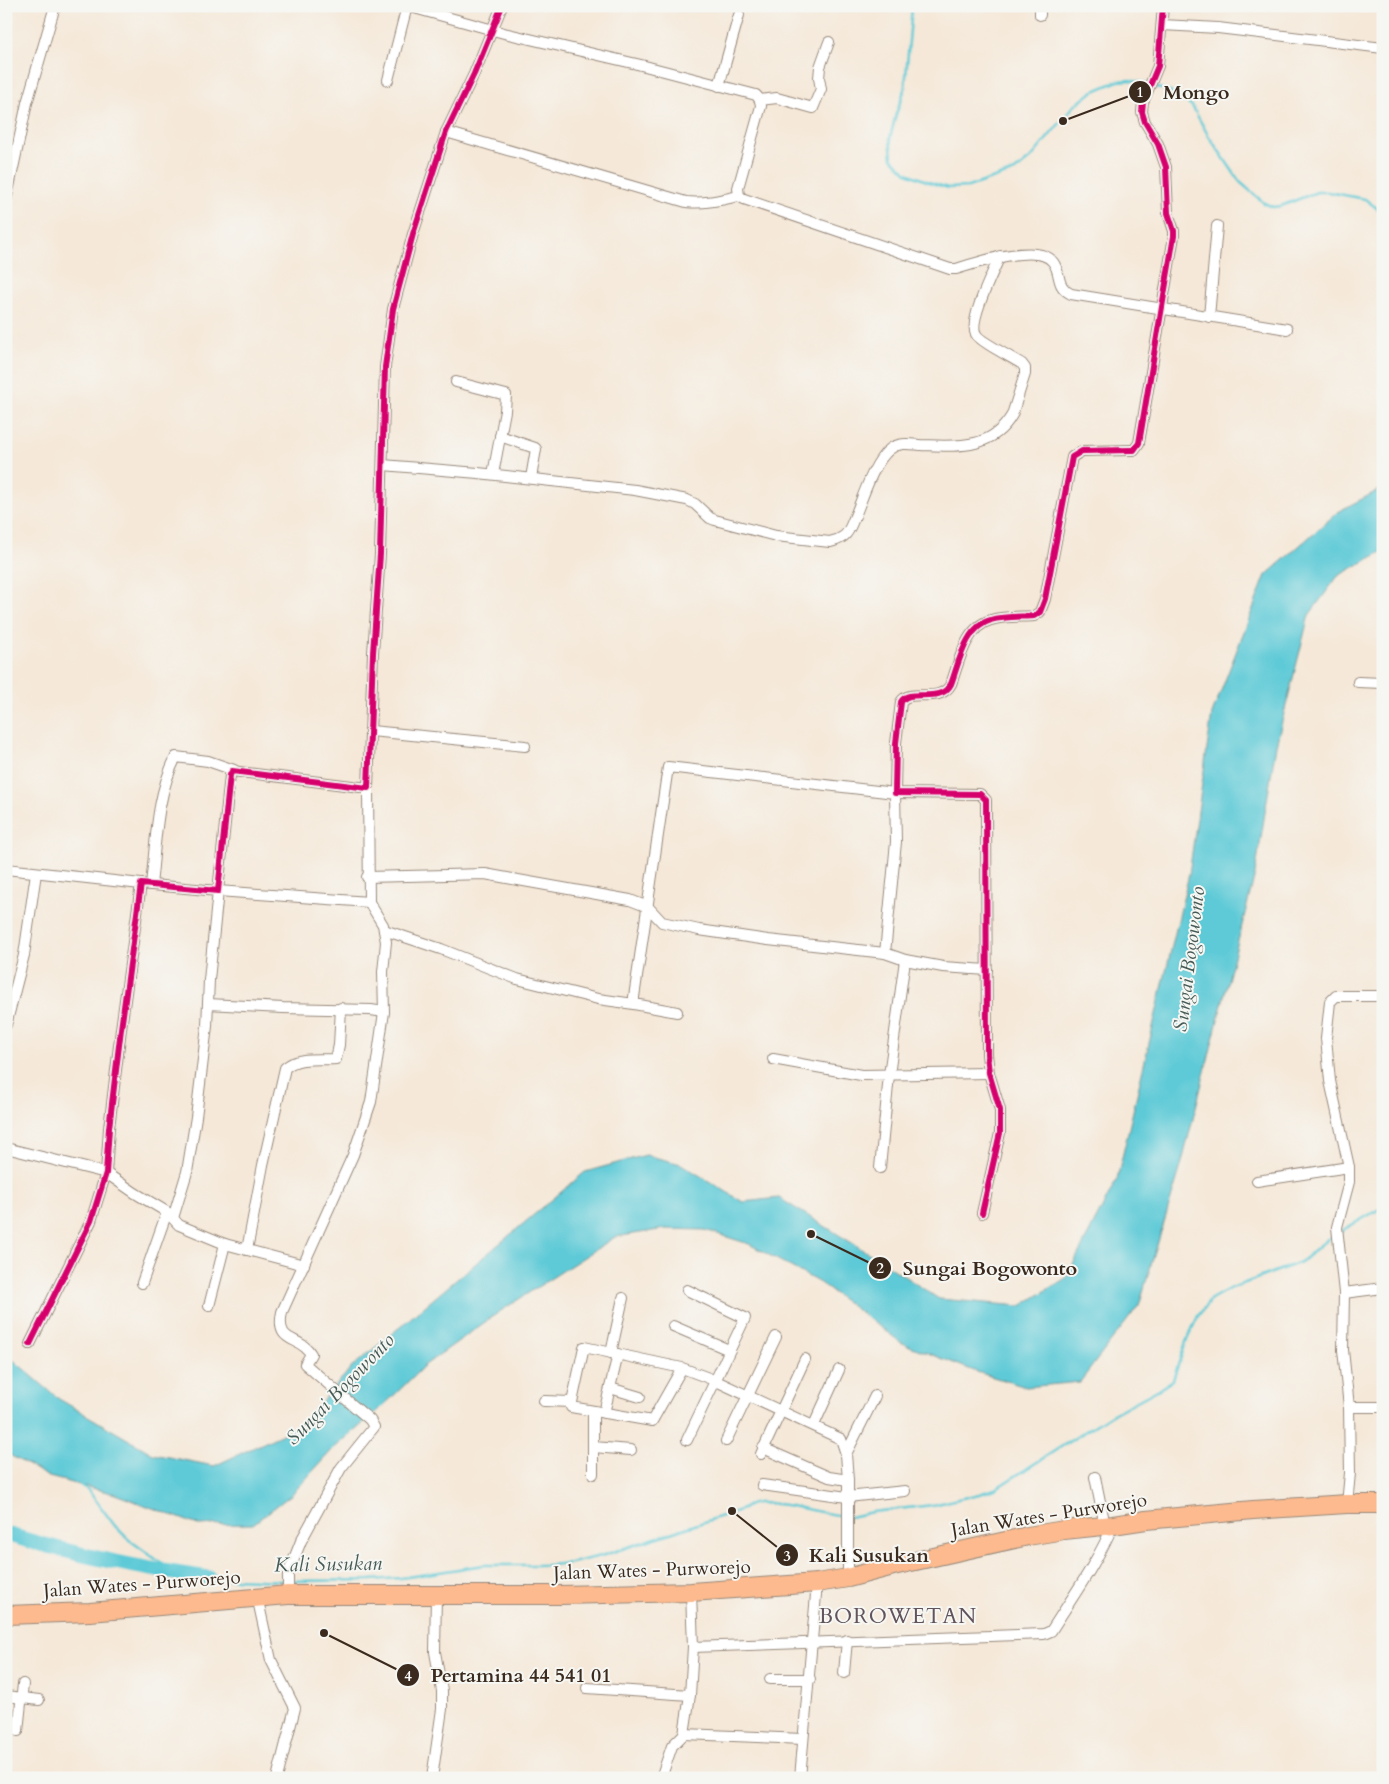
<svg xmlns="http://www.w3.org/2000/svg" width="1389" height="1784" viewBox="0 0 1389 1784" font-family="Cardo,serif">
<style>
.water{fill:#5ecad7;stroke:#4c7a7a}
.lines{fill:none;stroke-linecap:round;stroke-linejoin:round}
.stream{stroke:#5ecad7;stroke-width:2.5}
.river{stroke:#5ecad7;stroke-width:15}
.street-casing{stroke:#98897b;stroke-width:12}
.highway-casing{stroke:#98897b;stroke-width:20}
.street{stroke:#fff;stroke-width:10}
.highway{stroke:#fcba8e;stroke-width:18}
.cycleway-casing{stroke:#f6f6f2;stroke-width:9}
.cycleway{stroke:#d6006c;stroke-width:6}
.labels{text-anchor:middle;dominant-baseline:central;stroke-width:4;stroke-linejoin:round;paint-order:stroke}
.street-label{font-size:19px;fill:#3b2a1e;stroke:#f6f6f2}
.water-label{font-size:20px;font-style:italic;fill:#465a56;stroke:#f6f6f2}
.quarter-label{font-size:21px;letter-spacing:1px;fill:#62545d;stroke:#f6f6f2}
.leader{fill:none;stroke:#3b2a1e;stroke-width:2}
.callout-dot{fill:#3b2a1e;stroke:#f6f6f2;stroke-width:2}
.mark-label{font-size:15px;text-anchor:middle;font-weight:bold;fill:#fff}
.callout-label{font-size:20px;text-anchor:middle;font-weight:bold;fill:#3b2a1e;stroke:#f6f6f2;stroke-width:4;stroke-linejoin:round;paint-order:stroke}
</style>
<rect width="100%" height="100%" fill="#f6f6f2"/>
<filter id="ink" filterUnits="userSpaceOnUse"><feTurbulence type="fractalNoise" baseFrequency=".02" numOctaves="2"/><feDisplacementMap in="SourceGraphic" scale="10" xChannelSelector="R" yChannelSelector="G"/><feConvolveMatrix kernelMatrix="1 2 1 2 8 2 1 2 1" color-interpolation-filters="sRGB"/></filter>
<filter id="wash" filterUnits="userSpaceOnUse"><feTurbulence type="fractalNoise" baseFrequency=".0096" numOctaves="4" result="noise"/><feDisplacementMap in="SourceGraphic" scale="20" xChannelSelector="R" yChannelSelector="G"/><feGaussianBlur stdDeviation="1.12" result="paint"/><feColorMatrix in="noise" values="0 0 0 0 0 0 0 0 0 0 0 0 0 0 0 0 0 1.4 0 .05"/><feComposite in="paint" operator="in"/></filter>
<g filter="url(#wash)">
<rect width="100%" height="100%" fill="#f5e8d8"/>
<!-- water -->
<path class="water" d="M1383 488V551L1338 576 1309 615 1276 745 1255 874 1181 1166 1139 1305 1080 1382 1026 1387 977 1372 902 1343 820 1283 749 1244 705 1230 665 1229 615 1237 499 1312 425 1365 380 1409 333 1449 292 1494 253 1524 198 1525 115 1494 49 1477 6 1453V1354L59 1399 153 1454 214 1466 300 1426 352 1367 585 1172 646 1155 681 1164 743 1202 779 1198 878 1259 939 1299 1021 1306 1066 1278 1117 1179 1189 874 1212 714 1266 575 1339 511Z"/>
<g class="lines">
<!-- stream -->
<g class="stream">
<path d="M912 6 905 88 896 114 890 138 892 158 907 173 929 182 948 188 968 187 1015 171 1031 158 1073 107 1092 92 1118 81 1130 80 1148 84"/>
<path d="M1153 86 1175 94 1192 106 1208 135 1240 182 1264 203 1273 207 1281 206 1317 192H1328L1365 199 1383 213"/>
<path d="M1341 1231 1383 1207"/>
<path d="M80 1485 88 1490 115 1526 128 1539 157 1560 174 1569 212 1578 284 1581"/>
<path d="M850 1517 872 1512 933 1505 979 1494 995 1489 1111 1415 1161 1388 1173 1380 1186 1342 1198 1316 1211 1299 1229 1289 1301 1262 1326 1240 1334 1235"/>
<path d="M290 1581 370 1580 401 1578 484 1565H549L571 1563 601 1556 743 1509C747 1506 752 1503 757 1503 786 1502 816 1513 845 1516"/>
</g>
<!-- river -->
<path class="river" d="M6 1534C72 1554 141 1569 209 1578"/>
</g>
</g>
<g filter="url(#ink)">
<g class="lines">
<defs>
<g id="street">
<path d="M407 6 504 33 641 65 756 95 760 100 761 106 738 188 739 196 744 199 950 269H956C976 263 1038 242 1053 262 1062 274 1055 286 1071 294L1287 329"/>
<path d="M1040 6V15"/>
<path d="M1162 25 1218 28 1383 48"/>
<path d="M388 80 407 6"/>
<path d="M719 86 739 15"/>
<path d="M760 100 777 98 813 108 821 89 819 78 820 67 829 42"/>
<path d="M446 132 686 202C704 204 721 200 739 196"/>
<path d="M6 201 27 103 55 6"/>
<path d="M1209 317 1217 226"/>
<path d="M456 382 506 395 505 411 493 474"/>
<path d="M500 436 535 448 536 449 531 478"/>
<path d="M383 465 478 473 635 490 687 500 695 504 710 518 715 520 776 536 830 542C835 541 840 539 844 536 850 531 852 522 855 516 863 497 874 461 890 449 899 442 909 444 920 445 955 446 991 451 1012 415L1025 374V368L1022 364C1013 358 979 341 976 334 968 321 994 270 1000 256"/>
<path d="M1358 682 1383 683"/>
<path d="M371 731 525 746"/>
<path d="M6 869 141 884"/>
<path d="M367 877 485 874 630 900 648 907 662 922 699 930 768 940 885 953 905 960 943 967 987 970"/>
<path d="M151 885C156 842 156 796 176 757L208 761 234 770"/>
<path d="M384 930 441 949 517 979 598 999 634 1004"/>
<path d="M208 1004 283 1008 371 1010 384 1012"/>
<path d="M677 1012 634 1004V997L668 767 895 793 896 842 885 953"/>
<path d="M6 1025 24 955 36 873"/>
<path d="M773 1059 861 1075 989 1073"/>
<path d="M6 1148 106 1173 135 1193 167 1212 179 1225 225 1244 209 1306"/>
<path d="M880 1168 889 1075 905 960"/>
<path d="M1257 1181 1349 1167"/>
<path d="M982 1213 1000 1133V1110L989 1073 987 1054 986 800 980 794 895 793 896 743 901 702C909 687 940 705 951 684 959 663 965 627 991 620 1004 616 1020 617 1034 616L1040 612 1045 599 1072 457 1082 451 1131 450H1134L1139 443 1174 236V231L1168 213 1166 167 1158 144 1145 122 1142 112 1143 102 1158 66 1163 6"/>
<path d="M173 1218 187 1172 196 1117 207 1026 209 980 218 891 369 902 368 788"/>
<path d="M225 1244 304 1265"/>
<path d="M247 1250 263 1165 285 1068C298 1056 319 1060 336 1059L339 1045 341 1008"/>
<path d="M142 1283 167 1212"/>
<path d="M1344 1293 1383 1288"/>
<path d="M673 1326 729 1350"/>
<path d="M30 1344 91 1221 106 1173 109 1128 121 1029 141 884 218 891 230 775 232 771 368 788 373 653 380 554 385 367 393 309 413 234 446 132 474 74 502 6"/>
<path d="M611 1353 623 1298"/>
<path d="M682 1368 652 1421 571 1407 584 1347 682 1368 714 1380 841 1439 846 1454 848 1480V1578"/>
<path d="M610 1388 640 1397"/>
<path d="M544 1401 572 1402"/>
<path d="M1349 1407H1383"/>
<path d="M604 1413 618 1354"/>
<path d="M814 1425 839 1370"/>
<path d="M687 1440 745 1318 687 1290"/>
<path d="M726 1441 776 1337"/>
<path d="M593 1447 631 1450"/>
<path d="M763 1448 829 1477 848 1480"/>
<path d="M761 1454 805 1359"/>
<path d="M846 1454 875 1396"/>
<path d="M593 1474V1411"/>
<path d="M1095 1477 1105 1526"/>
<path d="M762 1485 847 1497 905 1491"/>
<path d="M1347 1504 1350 1473 1349 1407 1343 1350 1344 1293 1337 1227 1349 1182V1167L1330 1081 1326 1038 1330 1002 1336 996H1383"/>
<path d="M288 1595V1574L301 1541 341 1468 374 1427 370 1420 305 1364 311 1354C300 1335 275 1345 282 1312L353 1155 371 1102 384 1012 383 972 386 942 383 925 369 902"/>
<path d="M257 1596 271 1660 295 1708 277 1778"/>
<path d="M693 1647 1044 1634 1051 1631C1073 1596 1097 1563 1113 1525"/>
<path d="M844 1673 847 1640"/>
<path d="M770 1679H810"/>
<path d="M587 1688 690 1695"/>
<path d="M6 1696 39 1700"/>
<path d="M18 1731 23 1684"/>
<path d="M684 1734 803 1739"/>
<path d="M432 1778 442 1709V1691L435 1652 436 1595"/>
<path d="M661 1778 672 1746 684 1734 690 1695 693 1647 691 1592"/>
<path d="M800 1778 817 1583"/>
</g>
<path id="highway" d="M6 1615 90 1612 288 1595H560L691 1592 817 1583 848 1578 893 1566 1028 1536 1064 1530 1113 1525 1146 1520 1253 1510 1347 1504H1383"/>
</defs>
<!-- street casing -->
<use href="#street" class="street-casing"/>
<!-- highway casing -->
<use href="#highway" class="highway-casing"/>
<!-- street -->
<use href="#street" class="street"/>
<!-- highway -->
<use href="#highway" class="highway"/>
<defs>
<g id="cycleway">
<path d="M982 1213 1000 1133V1110L989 1073 987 1054 986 800 980 794 895 793 896 743 901 702C909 687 940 705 951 684 959 663 965 627 991 620 1004 616 1020 617 1034 616L1040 612 1045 599 1072 457 1082 451 1131 450H1134L1139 443 1174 236V231L1168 213 1166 167 1158 144 1145 122 1142 112 1143 102 1158 66 1163 6"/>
<path d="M30 1344 91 1221 106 1173 109 1128 121 1029 141 884 218 891 230 775 232 771 368 788 373 653 380 554 385 367 393 309 413 234 446 132 474 74 502 6"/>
</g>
</defs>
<!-- cycleway casing -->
<use href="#cycleway" class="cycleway-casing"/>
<!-- cycleway -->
<use href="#cycleway" class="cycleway"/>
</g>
</g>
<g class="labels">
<!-- street labels -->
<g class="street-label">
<text transform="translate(1049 1515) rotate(-9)">Jalan Wates - Purworejo</text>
<text transform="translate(652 1570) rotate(-2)">Jalan Wates - Purworejo</text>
<text transform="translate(142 1584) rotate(-4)">Jalan Wates - Purworejo</text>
</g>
<!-- water labels -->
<g class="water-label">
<text transform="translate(1189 959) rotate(-83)">Sungai Bogowonto</text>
<text transform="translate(340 1389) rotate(-46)">Sungai Bogowonto</text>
<text transform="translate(328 1564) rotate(-1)">Kali Susukan</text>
</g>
<!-- quarter labels -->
<g class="quarter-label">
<text x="898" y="1616">BOROWETAN</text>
</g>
</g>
<!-- callouts -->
<path class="leader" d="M1063 121L1140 92M811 1234L880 1268M732 1511L787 1555M324 1633L408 1675"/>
<g class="callout-dot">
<circle cx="1063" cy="121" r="5"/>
<circle cx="811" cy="1234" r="5"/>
<circle cx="732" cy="1511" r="5"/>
<circle cx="324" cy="1633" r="5"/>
<circle cx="1140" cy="92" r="12"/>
<circle cx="880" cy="1268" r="12"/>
<circle cx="787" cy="1555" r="12"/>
<circle cx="408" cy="1675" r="12"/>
</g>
<g class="mark-label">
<text x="1140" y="97">1</text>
<text x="880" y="1273">2</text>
<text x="787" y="1561">3</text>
<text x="408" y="1681">4</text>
</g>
<g class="callout-label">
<text x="1196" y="99">Mongo</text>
<text x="990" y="1275">Sungai Bogowonto</text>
<text x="869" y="1562">Kali Susukan</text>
<text x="521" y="1682">Pertamina 44 541 01</text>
</g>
<!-- margin -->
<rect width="1389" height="1784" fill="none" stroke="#f6f6f2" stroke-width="25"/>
</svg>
